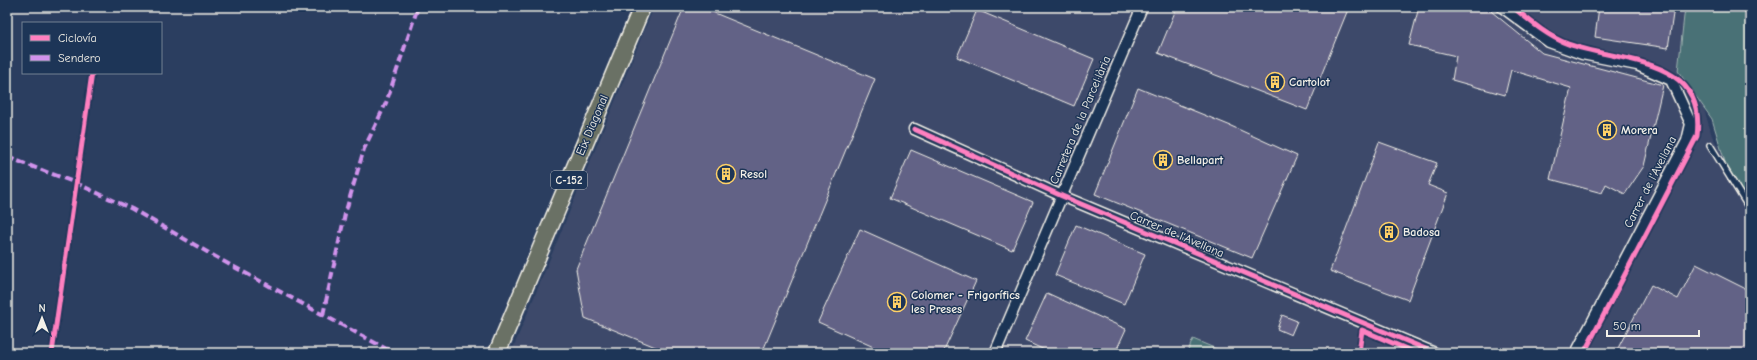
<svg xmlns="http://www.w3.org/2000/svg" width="1757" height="360" viewBox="0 0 1757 360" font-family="'Comic Neue',sans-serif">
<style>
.built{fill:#3c496b}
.green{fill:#497176;stroke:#9eb1af}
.building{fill:#626286;stroke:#f4f1e8}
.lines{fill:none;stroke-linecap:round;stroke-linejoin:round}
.service-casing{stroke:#f4f1e8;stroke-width:8}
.minor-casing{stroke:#f4f1e8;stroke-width:13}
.primary-casing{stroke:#f4f1e8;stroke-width:19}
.service{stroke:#1d3557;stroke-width:5}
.minor{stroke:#1d3557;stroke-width:10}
.primary{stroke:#6b7165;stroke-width:16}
.quiet{stroke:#d193ec;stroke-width:4;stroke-dasharray:8 4;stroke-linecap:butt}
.cycleway-casing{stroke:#1d3557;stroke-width:8}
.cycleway{stroke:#ff80c0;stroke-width:5}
.labels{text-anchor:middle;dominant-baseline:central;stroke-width:3;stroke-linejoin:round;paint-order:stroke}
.shield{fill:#1d3557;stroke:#b4b9bc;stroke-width:1}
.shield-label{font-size:11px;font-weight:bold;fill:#f4f1e8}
.poi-label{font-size:12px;font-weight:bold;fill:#f4f1e8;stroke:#1d3557;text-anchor:start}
.street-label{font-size:12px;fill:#f4f1e8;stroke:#1d3557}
</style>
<rect width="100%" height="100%" fill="#2b3e60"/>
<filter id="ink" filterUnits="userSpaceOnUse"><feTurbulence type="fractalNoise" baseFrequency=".025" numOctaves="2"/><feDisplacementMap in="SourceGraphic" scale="8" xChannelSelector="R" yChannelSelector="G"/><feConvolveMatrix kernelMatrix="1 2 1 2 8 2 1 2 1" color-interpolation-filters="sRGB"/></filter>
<g filter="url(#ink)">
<!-- built -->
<path class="built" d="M654 7H1687L1695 78 1712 136 1750 200V353H1226L1193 339 1187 353H511Z"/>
<!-- green -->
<g class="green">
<path d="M1685 7H1750V205L1725 162 1712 119 1678 71Z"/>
<path d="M1193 339 1226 353H1187Z"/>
</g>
<!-- building -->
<g class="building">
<path d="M684 7H700L875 79 762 353H670L585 318 576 269Z"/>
<path d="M1177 7H1349L1307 110 1158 53Z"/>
<path d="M1419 7H1446L1457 9V7H1486L1542 53 1663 85 1644 166 1625 194 1606 184 1602 193 1550 179 1571 88 1511 70 1505 95 1452 80 1456 56 1409 45Z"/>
<path d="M1599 7H1674L1668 48 1595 37Z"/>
<path d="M977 10 1094 59 1074 106 957 57Z"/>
<path d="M1138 88 1231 126 1297 156 1252 258 1095 194Z"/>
<path d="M1379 142 1437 163 1428 185 1448 193 1408 300 1330 271Z"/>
<path d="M911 150 1033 202 1012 250 890 198Z"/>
<path d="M1076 225 1145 254 1124 304 1055 275Z"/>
<path d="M860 229 976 281 943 353H887L818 322Z"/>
<path d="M1696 264 1750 291V353H1623L1617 350 1651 285 1678 299Z"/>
<path d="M1047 293 1126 329 1115 353H1051L1025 341Z"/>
<path d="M1282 315 1297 321 1291 335 1277 329Z"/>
</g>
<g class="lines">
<defs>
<g id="service">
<path d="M843 7H848"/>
<path d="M1710 145 1750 210"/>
</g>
<g id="minor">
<path d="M1502 7 1549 42 1582 54 1637 65 1671 80 1691 124 1687 141 1576 353"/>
<path d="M914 129 1062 196 1435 353"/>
<path d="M995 353 1142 7"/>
</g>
<path id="primary" d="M497 353 642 7"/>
</defs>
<!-- service casing -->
<use href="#service" class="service-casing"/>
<!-- minor casing -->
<use href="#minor" class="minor-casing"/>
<!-- primary casing -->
<use href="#primary" class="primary-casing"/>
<!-- service -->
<use href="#service" class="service"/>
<!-- minor -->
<use href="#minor" class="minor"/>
<!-- primary -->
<use href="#primary" class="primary"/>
<!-- quiet -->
<g class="quiet">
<path d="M7 157 76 183 132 209 223 261 394 353"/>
<path d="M323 315 345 214 364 149 386 103 418 7"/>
</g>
<defs>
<g id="cycleway">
<path d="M1513 7C1530 21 1547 36 1568 44 1621 63 1707 56 1697 136L1584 353"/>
<path d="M914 129 1062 196 1435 353"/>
<path d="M52 353 92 73"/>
<path d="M1359 353 1362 330 1416 353"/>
</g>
</defs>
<!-- cycleway casing -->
<use href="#cycleway" class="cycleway-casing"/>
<!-- cycleway -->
<use href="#cycleway" class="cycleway"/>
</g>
</g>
<!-- icons -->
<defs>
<symbol id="building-ring" viewBox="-11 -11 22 22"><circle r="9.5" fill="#1d3557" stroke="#ffd166" stroke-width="1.5"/><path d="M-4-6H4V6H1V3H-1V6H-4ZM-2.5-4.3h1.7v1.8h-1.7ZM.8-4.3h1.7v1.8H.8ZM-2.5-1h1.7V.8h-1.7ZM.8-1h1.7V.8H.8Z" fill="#ffd166"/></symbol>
</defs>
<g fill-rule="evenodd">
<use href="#building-ring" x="1264" y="71" width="22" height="22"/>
<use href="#building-ring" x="1596" y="119" width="22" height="22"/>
<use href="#building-ring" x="1152" y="149" width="22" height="22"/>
<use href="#building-ring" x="715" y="163" width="22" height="22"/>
<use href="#building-ring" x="1378" y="221" width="22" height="22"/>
<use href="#building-ring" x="886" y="291" width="22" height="22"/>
</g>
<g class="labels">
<!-- shield labels -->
<rect class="shield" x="551" y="171" width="36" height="18" rx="3"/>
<g class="shield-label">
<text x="569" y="180">C-152</text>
</g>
<!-- poi labels -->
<g class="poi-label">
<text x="1289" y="82">Cartolot</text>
<text x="1621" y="130">Morera</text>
<text x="1177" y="160">Bellapart</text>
<text x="740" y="174">Resol</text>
<text x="1403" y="232">Badosa</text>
<text x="911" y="295">Colomer - Frigorífics<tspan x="911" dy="14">les Preses</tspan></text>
</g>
<!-- street labels -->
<g class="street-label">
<text transform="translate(1080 120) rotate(-67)">Carretera de la Parcel·lària</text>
<text transform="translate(592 125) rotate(-67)">Eix Diagonal</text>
<text transform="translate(1650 182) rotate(-63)">Carrer de l'Avellana</text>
<text transform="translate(1177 234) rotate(23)">Carrer de l'Avellana</text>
</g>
</g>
<!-- margin -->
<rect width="1757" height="360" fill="none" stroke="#1d3557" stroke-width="24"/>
<rect x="12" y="12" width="1733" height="336" fill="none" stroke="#f4f1e8" stroke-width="1.5" filter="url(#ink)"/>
<!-- legend -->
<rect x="22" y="22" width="140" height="52" fill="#1d3557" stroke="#738091"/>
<rect x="30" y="35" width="20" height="6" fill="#ff80c0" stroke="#738091"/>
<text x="58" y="42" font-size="12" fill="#f4f1e8">Ciclovía</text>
<rect x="30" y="55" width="20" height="6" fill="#d193ec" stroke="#738091"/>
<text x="58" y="62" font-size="12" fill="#f4f1e8">Sendero</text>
<!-- north arrow -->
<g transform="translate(42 318)" stroke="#1d3557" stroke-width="3" paint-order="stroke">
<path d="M0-3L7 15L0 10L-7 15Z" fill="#f4f1e8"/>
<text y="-6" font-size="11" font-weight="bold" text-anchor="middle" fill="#f4f1e8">N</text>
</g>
<!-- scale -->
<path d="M1607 330v6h92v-6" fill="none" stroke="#f4f1e8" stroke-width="2"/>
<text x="1613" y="330" font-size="12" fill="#f4f1e8" stroke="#1d3557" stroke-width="3" paint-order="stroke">50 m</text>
</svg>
